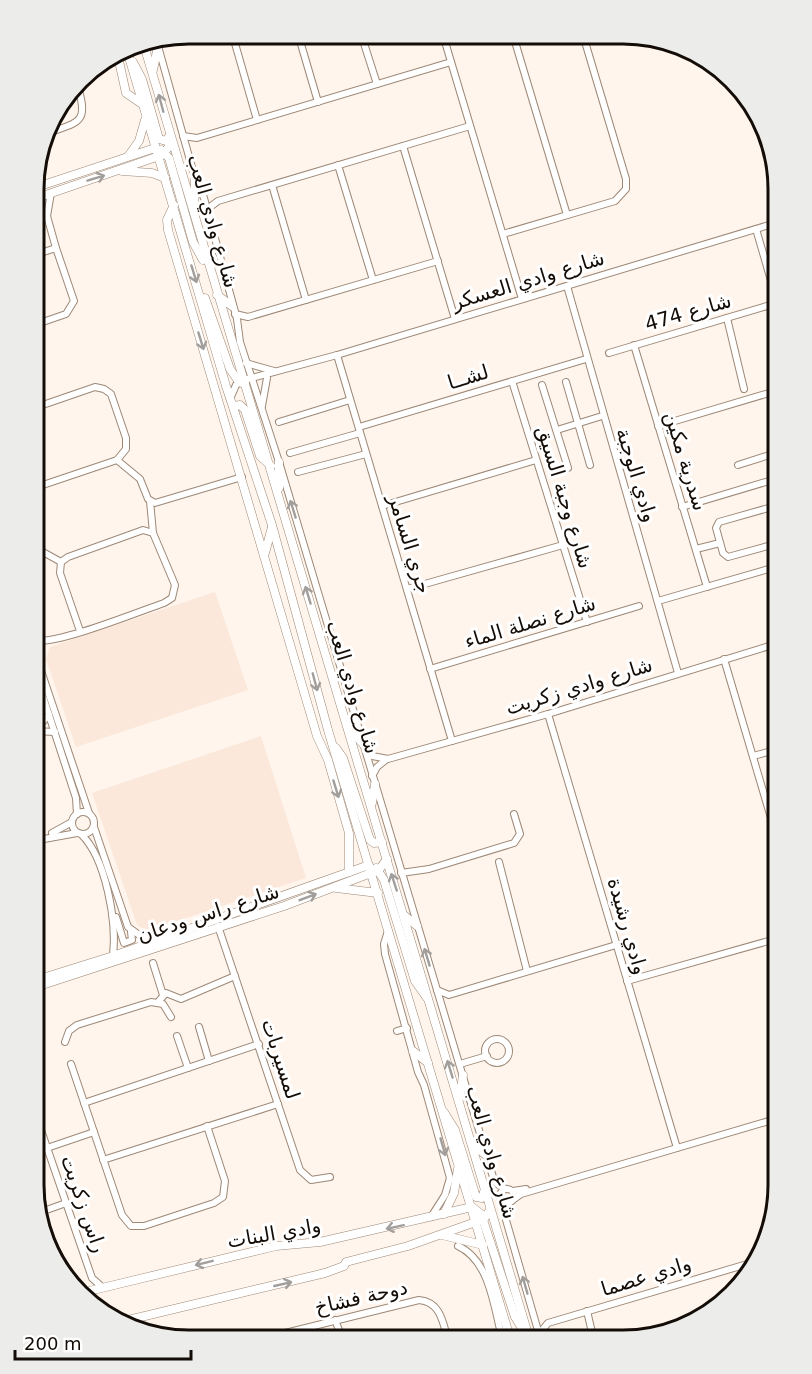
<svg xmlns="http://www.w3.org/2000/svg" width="812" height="1374" viewBox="0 0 812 1374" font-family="'DejaVu Sans','Noto Naskh Arabic',sans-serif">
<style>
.built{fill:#fbe8da}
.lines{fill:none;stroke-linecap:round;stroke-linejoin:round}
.minor-casing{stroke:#9d8876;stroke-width:8}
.tertiary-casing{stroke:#9d8876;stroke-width:9}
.minor{stroke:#fff;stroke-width:6}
.tertiary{stroke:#fff;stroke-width:8}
.oneway{stroke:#a19e9b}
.labels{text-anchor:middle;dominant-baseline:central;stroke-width:6;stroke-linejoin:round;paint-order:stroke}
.street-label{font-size:20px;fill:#140c06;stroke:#fff}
.rim{fill:none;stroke:#140c06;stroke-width:3}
</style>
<rect width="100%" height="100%" fill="#fff5ed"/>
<!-- built -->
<g class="built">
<path d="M215 592 248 690 76 747 46 659 50 647Z"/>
<path d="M261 736 306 878 147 931 137 925 92 793Z"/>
</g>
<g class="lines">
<defs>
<g id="minor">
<path d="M232 33 257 120"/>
<path d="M298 34 318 102"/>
<path d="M361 34 377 84"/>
<path d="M443 35 522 299"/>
<path d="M513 35 567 215"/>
<path d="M156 39 195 178 204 198 237 319 240 342 279 462 493 1177 497 1184 506 1189"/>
<path d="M45 134C81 121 89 124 77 83"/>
<path d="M183 136 197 138 451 62"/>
<path d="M403 146 455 319"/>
<path d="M338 165 373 280"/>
<path d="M272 185 306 300"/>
<path d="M51 193 47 216 56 248"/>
<path d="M206 210 218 201 470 126"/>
<path d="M756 229 779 308"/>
<path d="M503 234 615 201 626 189V179L583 35"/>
<path d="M567 286 678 673"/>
<path d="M235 314 248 317 438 261"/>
<path d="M727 318 744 389"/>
<path d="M34 325 66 314 74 301 56 248 34 255"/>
<path d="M634 345 707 587"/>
<path d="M609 353 777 303"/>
<path d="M337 355 452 741"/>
<path d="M246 363 274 371"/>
<path d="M512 381 587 622"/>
<path d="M566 382 590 465"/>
<path d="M542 385 568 468"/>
<path d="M230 399 236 385 244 380 337 355 779 222"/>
<path d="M262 406 267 378"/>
<path d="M279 422 350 400"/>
<path d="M658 426 779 390"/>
<path d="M359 427 586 359"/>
<path d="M557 430 602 416"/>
<path d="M290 453 360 433"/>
<path d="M117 460 140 479 148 499 155 503 242 477"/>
<path d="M738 465 779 452"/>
<path d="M298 472 366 454"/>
<path d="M34 488 117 460 126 449V438L111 394 104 389 95 387 34 408"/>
<path d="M150 501 153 533"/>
<path d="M382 506 536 460"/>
<path d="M682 507 779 478"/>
<path d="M779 543 728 557 723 553 716 528 719 522 779 505"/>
<path d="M34 547 61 562"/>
<path d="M696 549 720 543"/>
<path d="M407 589 563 545"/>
<path d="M658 601 779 566"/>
<path d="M34 641C59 644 135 613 164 603L172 598 175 585 153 533 143 530 68 557 61 562 60 573 80 631"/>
<path d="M34 650 89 813"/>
<path d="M724 659 779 845"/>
<path d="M34 669 76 798 77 814"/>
<path d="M430 669 639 606"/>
<path d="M548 714 677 1148"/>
<path d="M34 731 49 715"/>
<path d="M34 731 55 732"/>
<path d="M367 755 388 759 548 714 779 643"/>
<path d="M753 756 779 749"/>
<path d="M372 776 377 767 387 759"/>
<circle cx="83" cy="823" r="11"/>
<path d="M94 827 128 927 142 937 159 938"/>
<path d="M52 833 72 822"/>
<path d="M81 834C106 858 117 922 113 956"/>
<path d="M33 841 77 833"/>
<path d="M499 862 527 971"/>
<path d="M401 873 429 869 514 843 520 834 514 814"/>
<path d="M116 917 124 943 132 940 131 932"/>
<path d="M218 926 300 1170 311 1180 330 1177"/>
<path d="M388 931 384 944 385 954 418 1072 424 1085 450 1178 445 1195 431 1217"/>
<path d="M153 963 163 995"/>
<path d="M627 981 779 938"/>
<path d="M437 990 449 995 616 945"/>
<path d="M158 1002 166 993 181 999 235 976"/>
<path d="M199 1027 209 1061"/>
<path d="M397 1031 407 1028"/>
<path d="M177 1036 188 1068"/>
<circle cx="497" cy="1051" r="12"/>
<path d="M65 1042 69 1031 77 1025 151 1002 163 1004 171 1017"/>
<path d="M71 1064 122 1215 131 1226H144L214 1203 223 1197 225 1181 207 1126"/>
<path d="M460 1064 487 1056"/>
<path d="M84 1103 259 1044"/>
<path d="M33 1107 92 1278 102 1287"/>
<path d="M47 1148 94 1132"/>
<path d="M103 1160 278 1104"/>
<circle cx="507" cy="1196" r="7"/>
<path d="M513 1191 526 1189"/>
<path d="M514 1199 521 1194 779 1118"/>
<path d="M508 1203 506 1220 541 1341"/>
<path d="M38 1213 66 1203"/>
<path d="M458 1246C491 1261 494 1310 503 1341"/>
<path d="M587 1311 594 1341"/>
<path d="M335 1320 343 1340"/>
<path d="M539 1334 548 1323 754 1262"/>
<path d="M257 1340 419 1300C441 1302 443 1323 448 1340"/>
</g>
<g id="tertiary">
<path d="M143 42 530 1341"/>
<path d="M126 47 226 386 272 525 328 730 511 1341"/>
<path d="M117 52 126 93 142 104"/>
<path d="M133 62 142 79 159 139 166 141 170 135"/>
<path d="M153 70 158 46"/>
<path d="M161 150 169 158 193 242 203 260"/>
<path d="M129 155 139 141 145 120"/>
<path d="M122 171 152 173 165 178"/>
<path d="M34 188 155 148"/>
<path d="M34 199 162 155 172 143"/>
<path d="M174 205 167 220 168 230 317 736 328 760 349 833V872"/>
<path d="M194 212 195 178"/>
<path d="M217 295 232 306"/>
<path d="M205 298 230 369 239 382 245 384"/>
<path d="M233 406 240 405 245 410 260 456 271 466"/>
<path d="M279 488V462"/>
<path d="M265 553 272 527"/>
<path d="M349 728 364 745"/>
<path d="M336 748 343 758 370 840 374 843 382 842"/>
<path d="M372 803 375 784"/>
<path d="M376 868 384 880 415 981 427 998"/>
<path d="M336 888 378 893"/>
<path d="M405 916 417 926"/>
<path d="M33 981 113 956 369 865"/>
<path d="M33 988 284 906 379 870 387 859"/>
<path d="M413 1051 428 1063"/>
<path d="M460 1097 463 1075"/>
<path d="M444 1112 455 1130 476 1197 482 1198 485 1189"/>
<path d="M472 1144 487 1156"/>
<path d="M472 1207 481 1214 515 1317 528 1338"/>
<path d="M444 1214 454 1193 458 1169"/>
<path d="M442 1235 483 1245"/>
<path d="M81 1293 276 1246 320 1242 472 1207"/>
<path d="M124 1321 325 1273 344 1266 346 1262 408 1246 484 1219 490 1210"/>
</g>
</defs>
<!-- minor casing -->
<use href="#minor" class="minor-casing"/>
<!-- tertiary casing -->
<use href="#tertiary" class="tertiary-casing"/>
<!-- minor -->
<use href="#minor" class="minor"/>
<!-- tertiary -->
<use href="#tertiary" class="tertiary"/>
</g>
<!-- one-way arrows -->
<defs><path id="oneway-shaft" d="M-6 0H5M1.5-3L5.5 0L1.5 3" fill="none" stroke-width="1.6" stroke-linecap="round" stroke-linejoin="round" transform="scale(1.5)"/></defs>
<g class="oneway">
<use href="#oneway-shaft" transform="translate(161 103) rotate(-105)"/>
<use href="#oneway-shaft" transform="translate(96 178) rotate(-17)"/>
<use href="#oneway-shaft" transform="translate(194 274) rotate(73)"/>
<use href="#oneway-shaft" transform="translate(201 341) rotate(73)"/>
<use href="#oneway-shaft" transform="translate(293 509) rotate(-107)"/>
<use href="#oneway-shaft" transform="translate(308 595) rotate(-107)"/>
<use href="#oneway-shaft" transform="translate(315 682) rotate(75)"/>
<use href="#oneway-shaft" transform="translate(336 789) rotate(73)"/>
<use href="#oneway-shaft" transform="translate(394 882) rotate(-108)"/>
<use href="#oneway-shaft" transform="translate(308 897) rotate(-21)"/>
<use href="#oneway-shaft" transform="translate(427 957) rotate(-107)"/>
<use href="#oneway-shaft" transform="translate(450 1069) rotate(-107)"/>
<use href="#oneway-shaft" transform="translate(443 1147) rotate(74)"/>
<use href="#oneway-shaft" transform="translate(395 1227) rotate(168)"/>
<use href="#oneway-shaft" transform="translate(204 1263) rotate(166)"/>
<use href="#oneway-shaft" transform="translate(283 1284) rotate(-13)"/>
<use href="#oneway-shaft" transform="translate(525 1285) rotate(-106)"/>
</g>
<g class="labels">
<!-- street labels -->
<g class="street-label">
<text transform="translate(213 221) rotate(74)">شارع وادي العب</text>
<text transform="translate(528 280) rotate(-17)">شارع وادي العسكر</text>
<text transform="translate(688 312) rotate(-16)">شارع 474</text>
<text transform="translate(468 377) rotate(-17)">لشــا</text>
<text transform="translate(686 461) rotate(73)">سدرية مكين</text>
<text transform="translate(637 475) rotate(73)">وادي الوجبة</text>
<text transform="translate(565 497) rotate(73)">شارع وجبة السيق</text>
<text transform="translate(410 544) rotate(73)">جري السامر</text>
<text transform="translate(530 622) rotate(-17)">شارع نصلة الماء</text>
<text transform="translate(579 686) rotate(-17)">شارع وادي زكريت</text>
<text transform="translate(353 687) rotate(73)">شارع وادي العب</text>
<text transform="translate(208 913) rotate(-18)">شارع راس ودعان</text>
<text transform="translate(628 926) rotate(74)">وادي رشيدة</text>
<text transform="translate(281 1059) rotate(72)">لمسيربات</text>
<text transform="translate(492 1152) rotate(74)">شارع وادي العب</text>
<text transform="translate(84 1204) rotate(71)">راس زكريت</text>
<text transform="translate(274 1233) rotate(-10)">وادي البنات</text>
<text transform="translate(646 1276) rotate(-17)">وادي عصما</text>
<text transform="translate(361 1297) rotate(-13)">دوحة فشاخ</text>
</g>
</g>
<!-- crop -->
<path d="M0 0H812V1374H0ZM189 44H623A145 145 0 0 1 768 189V1185A145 145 0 0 1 623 1330H189A145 145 0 0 1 44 1185V189A145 145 0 0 1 189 44Z" fill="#ececeb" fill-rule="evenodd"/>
<path class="rim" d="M189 44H623A145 145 0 0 1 768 189V1185A145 145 0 0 1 623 1330H189A145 145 0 0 1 44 1185V189A145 145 0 0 1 189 44Z"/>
<!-- scale -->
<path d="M15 1350v9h176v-9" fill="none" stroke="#140c06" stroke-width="3"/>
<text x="24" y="1350" font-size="18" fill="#140c06" stroke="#ffffff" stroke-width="4.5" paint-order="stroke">200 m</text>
</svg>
